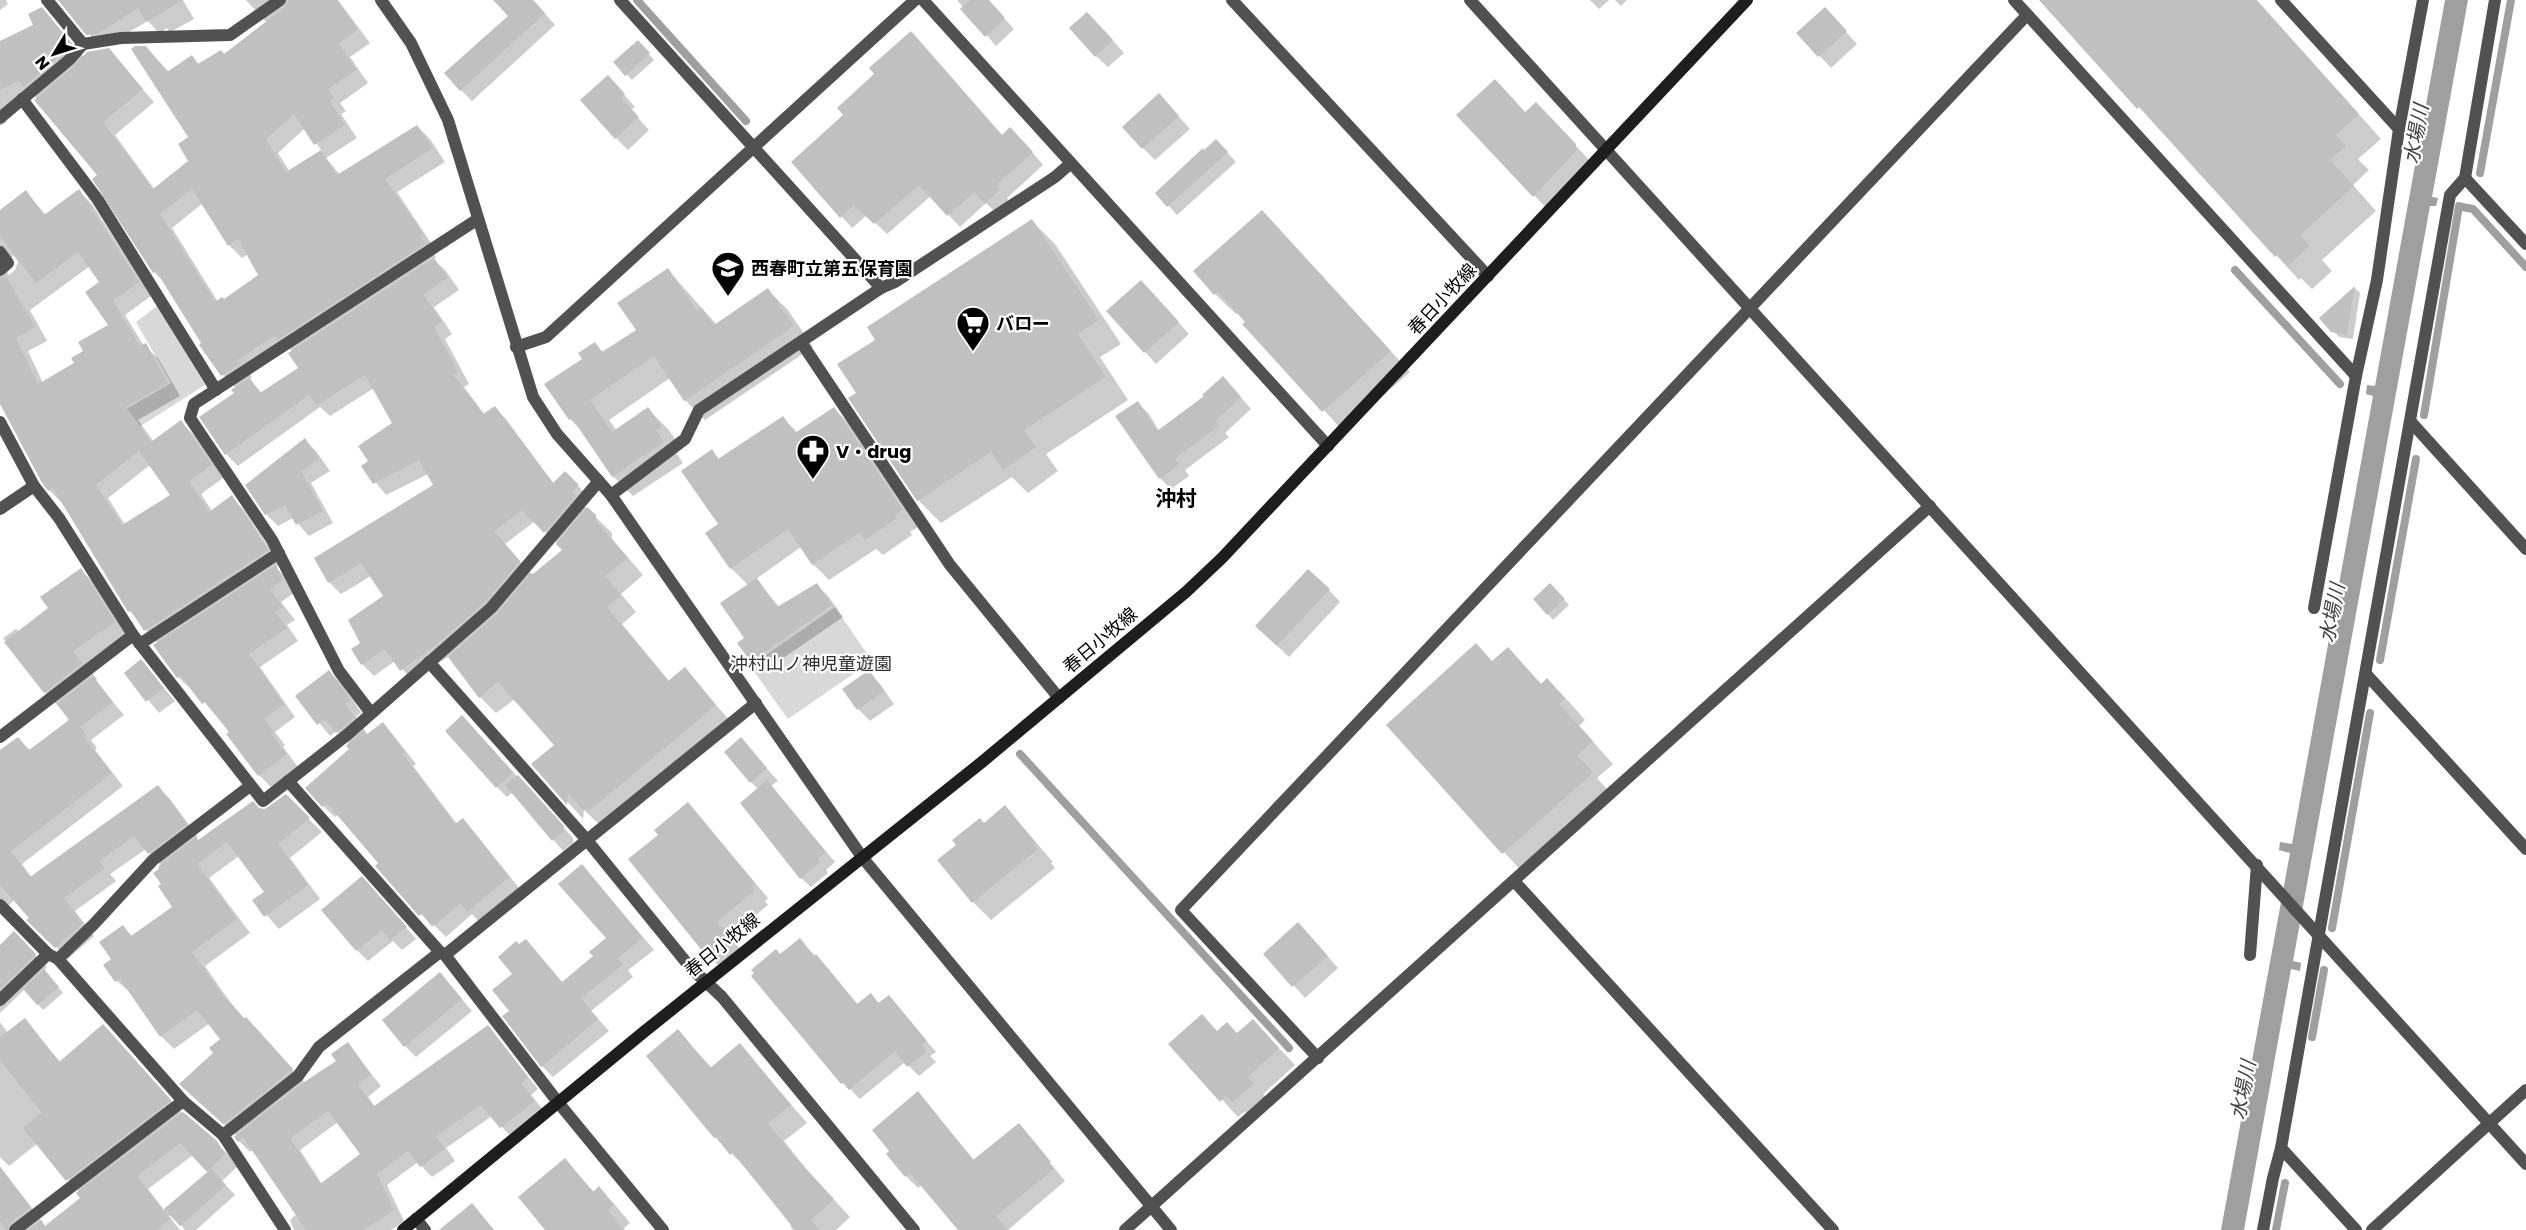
<svg xmlns="http://www.w3.org/2000/svg" width="2526" height="1230" viewBox="0 0 2526 1230" font-family="Poppins,'Noto Sans JP',sans-serif">
<style>
.green{fill:#d8d8d8}
.water{fill:#9f9f9f}
.shadow{fill:#0003;fill-rule:evenodd}
.lines{fill:none;stroke-linecap:round;stroke-linejoin:round}
.stream{stroke:#9f9f9f;stroke-width:8}
.building{fill:#c0c0c0;fill-rule:evenodd}
.minor{stroke:#515151;stroke-width:12}
.tertiary{stroke:#515151;stroke-width:12}
.secondary{stroke:#1e1e1e;stroke-width:12}
.labels{text-anchor:middle;dominant-baseline:central;stroke-width:4.5;stroke-linejoin:round;paint-order:stroke}
.poi-label{font-size:18px;font-weight:bold;fill:#000;stroke:#fff;text-anchor:start}
.street-label{font-size:18px;fill:#000;stroke:#fff}
.park-label{font-size:18px;fill:#2f2f2f;stroke:#fff}
.water-label{font-size:20px;font-style:italic;fill:#404040;stroke:#fff}
.quarter-label{font-size:21px;font-weight:bold;fill:#000;stroke:#fff}
</style>
<rect width="100%" height="100%" fill="#fff"/>
<!-- green -->
<g class="green">
<path d="M157 306 205 385 114 443 102 423 171 383 136 322Z"/>
<path d="M835 607 872 661 788 719 750 666Z"/>
</g>
<!-- water -->
<path class="water" d="M2445 0H2468L2432 197 2438 198 2436 206H2430L2293 961 2301 963 2300 971 2291 969 2244 1230H2221L2290 853 2279 850 2280 842 2292 844 2373 396 2366 394 2367 385 2375 386Z"/>
<!-- shadow -->
<g class="shadow">
<path d="M0 0H6L8 4 0 10Z"/>
<path d="M60 0H183L194 19 170 32 167 28 159 33 148 21 108 44 100 46Z"/>
<path d="M246 0H338L370 43 350 57 368 83 340 103 346 111 341 114 357 138 326 158 340 175 417 126 430 139 445 162 397 192 435 249 432 251 436 257 433 259 446 271 459 290 434 307 452 334 445 339 469 384 464 387 485 415 494 408 506 419 554 484 565 473 590 498 583 505 612 533V539L643 575 621 594 636 612 622 624 670 682 685 669 731 722 601 826 584 810 583 819 533 764 556 745 515 699 496 713 480 697 449 656 413 681 395 661 374 676 362 664V643L385 596 371 576 341 594 329 582 435 486 428 474 386 495 363 467 370 461 394 423 374 388 330 416 320 407 238 466 226 454 236 388 223 375 201 345 203 344 165 283 154 272 99 175 34 95 2 111 7 122 0 126V43L35 25 42 9 84 57 108 50 154 102 115 135 155 190 190 161V138L146 47 169 72 192 57 200 65 224 56 257 32 255 30 266 22ZM305 128 322 151 290 172 278 153ZM203 203 229 245 242 258 248 254 260 276 224 301 218 302 172 228ZM287 348 293 351 300 368 262 393 249 379 252 377 250 374ZM535 521 564 550 533 576 505 544Z"/>
<path d="M495 0H533L555 25 472 101 461 90 510 16Z"/>
<path d="M957 0H988L1014 29 996 46Z"/>
<path d="M1590 0H1609L1599 9Z"/>
<path d="M1615 0H1627L1621 6Z"/>
<path d="M2041 0H2257L2381 139 2358 159 2369 170 2353 185 2376 211 2322 260 2332 271 2312 289 2301 278 2299 280Z"/>
<path d="M1836 21 1857 44 1831 68 1798 33Z"/>
<path d="M1099 25 1124 53 1108 67 1096 56Z"/>
<path d="M638 42 654 60 632 80 615 62Z"/>
<path d="M619 89 635 107 631 110 649 130 628 150 616 138Z"/>
<path d="M1170 107 1190 129 1155 160 1143 148Z"/>
<path d="M1526 113 1551 119 1590 161 1549 211 1458 115Z"/>
<path d="M1002 136 1022 140 1043 165 1007 198 1010 202 997 214 986 203 960 227 931 196 887 234 867 215 852 228 793 162Z"/>
<path d="M1225 150 1236 162 1177 215 1157 193Z"/>
<path d="M79 191 92 204 151 296 125 315 144 346 158 358 180 396 138 420 154 442 181 422 194 435 223 478 201 494 212 511 231 497 244 510 280 564 275 567 288 579 294 593 281 602 295 620 287 625 298 641 260 667 295 717 275 732 285 745 283 747 298 767 271 787 259 775 231 732 192 688 191 689 178 677 155 646 158 644 130 611 62 503 49 490 0 397V212L26 192 46 215ZM14 256 18 262 15 270 9 275 4 266 8 259ZM90 266 101 282 110 325 76 364 43 383 28 351 47 341 30 310ZM150 465 172 496 125 525 108 498Z"/>
<path d="M1032 221 1055 244 1121 344 1100 357 1128 400 1046 454 1058 471 1028 493 1012 477 941 523 918 500 858 393 877 340Z"/>
<path d="M1282 233 1410 372 1343 431 1245 324 1247 322 1238 312 1236 314 1215 294Z"/>
<path d="M668 270 717 325 768 290 788 310 813 347 705 420 685 400 670 378 609 420 617 431 648 409 668 429 681 447 675 451 683 463 633 496 613 476 582 431 570 419 584 359 595 344 604 353 638 330Z"/>
<path d="M2355 288 2360 293 2353 339 2339 337 2321 318Z"/>
<path d="M1152 293 1189 334 1156 364 1108 311Z"/>
<path d="M1234 389 1251 409 1225 433 1229 437 1185 470 1189 476 1171 489 1160 478 1138 403 1149 414 1159 431Z"/>
<path d="M834 409 851 425 918 527 910 532 912 535 883 555 876 549 829 580 813 564 801 547 756 579 780 608 817 585 828 596 843 617 763 672 752 661 746 638 749 586 731 568 720 524 712 451 720 460 783 418 798 433Z"/>
<path d="M305 440 316 451 330 471 311 483 333 523 309 536 293 518 278 526 267 515 247 485Z"/>
<path d="M81 570 96 585 129 638 87 667 97 679 95 681 124 715 91 740 97 748 95 750 123 786 22 864 32 878 158 787 170 799 198 837 195 839 198 841 259 810 265 811 285 796 322 832 290 858 320 899 279 929 254 901 266 892 239 856 209 878 250 933 205 966 232 1005 305 1083 338 1061 347 1044 381 1086 368 1097 375 1107 488 1027 538 1089 531 1095 545 1112 512 1138 492 1116 446 1148 455 1161 432 1177 418 1162 387 1185 404 1221 391 1230H294L290 1220 297 1214 253 1149 250 1152 239 1141 237 1136 194 1097 222 1039 210 1023 174 1049 161 1036 131 993 117 981 113 959 123 927 133 937 174 907 163 885 162 866 146 849 110 874 116 881 75 911 94 936 68 959 29 920 31 918 15 900 0 912V754L18 739 31 751 71 720 45 692 3 638 16 629 20 632 50 609ZM338 1122 362 1154 322 1184 300 1150Z"/>
<path d="M1550 585 1569 605 1553 620 1535 599Z"/>
<path d="M1329 590 1340 602 1289 657 1269 638Z"/>
<path d="M1508 649 1542 685 1547 680 1569 702 1585 720 1579 726 1613 764 1597 778 1613 796 1525 875 1388 725 1493 662Z"/>
<path d="M141 661 175 701 159 713 126 673Z"/>
<path d="M329 672 341 683 361 712 356 717 365 730 363 731 367 736 383 724 394 736 416 764 413 766 457 824 463 820 474 832 520 889 480 923 472 914 446 937 434 925 432 927 339 814 335 817 323 806 351 749 350 745 337 731 330 736 297 696Z"/>
<path d="M869 672 880 684 894 704 870 721 858 709Z"/>
<path d="M472 727 573 838V843L563 851 513 792 507 797 497 787Z"/>
<path d="M741 739 778 781 771 786 835 862 826 870 828 873 811 887 801 878 758 789 751 782Z"/>
<path d="M688 804 768 898 765 901 768 905 730 936 740 949 719 966 705 952 660 835Z"/>
<path d="M1005 807 1053 862 1051 863 1055 868 991 920 973 902 940 860Z"/>
<path d="M593 878 654 950 628 970 633 977 591 1011 609 1031 553 1077 542 1066 511 1011 519 946 526 941 563 983 595 957 608 939Z"/>
<path d="M373 890 416 939 402 950 393 941 368 961 357 950Z"/>
<path d="M14 934 47 967 44 971 63 993 43 1010 25 989 0 1013V947Z"/>
<path d="M1310 936 1338 968 1305 998 1265 954Z"/>
<path d="M799 940 826 966 858 1005 871 995 880 1004 889 997 936 1052 930 1056 936 1062 919 1076 905 1062 860 1099 850 1089 781 956Z"/>
<path d="M451 986 472 1011 416 1057 405 1046Z"/>
<path d="M25 1020 61 1063 115 1038 182 1113 229 1155 237 1167 222 1181 235 1195 196 1230H185L171 1214 169 1216 180 1230H0V1166L46 1227 82 1199 80 1193 38 1143 9 1166 0 1157V1022L8 1033ZM193 1155 210 1172 164 1210 148 1189Z"/>
<path d="M1253 1021 1295 1065 1263 1094 1269 1100 1250 1118 1244 1112 1238 1117 1171 1044 1218 1032 1238 1035Z"/>
<path d="M678 1031 712 1068 740 1045 807 1123 784 1141 812 1176 850 1217 836 1230H793L790 1226 792 1224 749 1171 715 1137Z"/>
<path d="M918 1093 975 1161 1019 1125 1065 1181 1008 1230H960L922 1185 918 1188 906 1176Z"/>
<path d="M565 1160 594 1192 599 1188 616 1206 630 1223 624 1228 625 1230H547Z"/>
</g>
<g class="lines">
<!-- stream -->
<g class="stream">
<path d="M637 0 746 121"/>
<path d="M2480 173 2511 0"/>
<path d="M2462 207 2473 209 2526 267"/>
<path d="M2235 270 2340 384"/>
<path d="M2424 415 2459 206"/>
<path d="M2380 660 2416 459"/>
<path d="M1020 754 1289 1048"/>
<path d="M2332 928 2370 713"/>
<path d="M2312 1037 2324 970"/>
<path d="M2276 1230 2285 1183"/>
</g>
</g>
<!-- building -->
<g class="building">
<path d="M58 0H183L146 22 138 8 97 34 86 35Z"/>
<path d="M288 0H337L358 29 339 44 356 70 328 89 334 98 330 101 345 125 314 145 294 114 266 139 286 172 321 150 337 175 417 125 433 148 385 179 424 235 420 237 425 244 279 339 274 336 238 360 241 364 221 376 199 345 201 343 156 271 153 273 92 179 97 175 34 100 74 66 87 52 109 48 143 89 103 122 153 189 188 161 178 144 188 137 131 49 135 46H146L167 72 192 55 198 64 221 50 224 54 285 7ZM192 189 228 246 238 239 258 275 224 299 222 297 215 302 160 214Z"/>
<path d="M493 0H533L545 13 460 91 444 73 508 16Z"/>
<path d="M970 0H989L1005 18 985 37 960 9Z"/>
<path d="M2039 0H2256L2359 114 2336 135 2346 146 2330 160 2354 186 2300 235 2310 246 2288 266 2277 255 2275 257 2139 107 2137 109Z"/>
<path d="M42 7 72 44 24 87 19 81 0 90V41L33 25 28 14Z"/>
<path d="M1825 7 1847 31 1818 57 1796 33Z"/>
<path d="M1087 12 1113 40 1095 57 1069 28Z"/>
<path d="M911 31 1002 135 1010 127 1033 152 996 185 1000 189 985 204 974 192 947 216 919 185 874 224 854 205 840 218 791 162 843 115 837 108 874 74 869 68Z"/>
<path d="M638 40 650 53 625 76 613 62Z"/>
<path d="M608 75 625 94 621 98 639 117 615 139 580 100Z"/>
<path d="M1495 79 1525 112 1536 102 1576 144V151L1533 197 1456 115Z"/>
<path d="M1159 93 1179 116 1142 149 1122 127Z"/>
<path d="M1216 139 1228 152 1167 207 1155 193 1203 148 1204 150Z"/>
<path d="M79 189 139 282 113 301 140 346 146 343 168 383 126 407 151 442 148 444 181 420 212 465 189 481 209 512 232 495 268 550 144 631 131 611 128 612 53 488 48 491 41 481 0 404V278L6 276 35 327 16 338 38 384 74 363 71 358 83 351 78 342 108 325 85 292 99 282 78 252 36 283 0 236V210L26 190 44 215ZM139 451 170 495 122 525 96 485Z"/>
<path d="M1262 210 1391 351 1322 412 1242 324 1245 322 1218 292 1214 295 1193 271Z"/>
<path d="M1032 219 1099 320 1078 334 1106 377 1024 430 1036 447 1003 470 991 452 917 501 848 398 856 393 837 364 875 340 867 327Z"/>
<path d="M434 258 448 278 423 294 442 322 434 327 458 372 453 374 483 414 495 406 553 483 565 471 579 485 572 492 576 496 544 533 522 510 494 531 520 561 485 602 436 645 400 671 385 649 361 665 351 649 360 643 348 620 383 596 361 563 328 583 314 558 433 485 419 460 373 484 361 466 368 461 358 446 392 423 365 375 317 405 309 395 225 455 199 417 234 393 231 390 250 378 260 393 298 368 288 353Z"/>
<path d="M668 268 697 311 702 308 714 325 768 288 794 326 684 401 654 356 590 400 612 432 648 407 662 427 656 431 664 442 612 477 572 418 569 420 544 384 582 359 578 353 595 342 602 352 636 330 617 303Z"/>
<path d="M1141 280 1179 322 1144 353 1106 311Z"/>
<path d="M2355 286 2347 335 2331 332 2319 318Z"/>
<path d="M1223 376 1241 397 1215 421 1219 426 1175 458 1179 465 1159 479 1115 416 1138 401 1157 431 1204 396 1202 395Z"/>
<path d="M834 407 903 510 895 515 897 518 865 540 860 532 812 565 788 529 730 569 705 533 718 524 681 471 712 449 718 459 783 416 795 433Z"/>
<path d="M305 438 319 459 301 471 323 511 296 525 285 505 265 515 245 485Z"/>
<path d="M587 507 596 515V521L628 558 605 576 621 595 607 607 668 681 685 667 716 705 590 810H583L568 793 567 805 531 764 554 745 498 682 479 698 448 657 497 614 531 573 533 574 562 550 556 544Z"/>
<path d="M276 565 283 580 270 589 283 607 275 612 287 628 249 654 284 704 264 719 274 732 271 734 287 754 258 776 226 734 229 732 205 702 202 704 180 675 177 678 153 645Z"/>
<path d="M81 568 115 622 73 651 82 663 44 693 4 642 48 608 40 597Z"/>
<path d="M1308 569 1330 589 1277 646 1255 626Z"/>
<path d="M757 578 777 607 817 583 832 605 751 662 737 643 744 638 720 603Z"/>
<path d="M1550 583 1565 599 1547 615 1533 599Z"/>
<path d="M1476 643 1492 661 1508 647 1541 684 1547 678 1565 698 1559 704 1593 741 1577 755 1593 773 1502 854 1386 725Z"/>
<path d="M141 659 164 688 146 702 124 673Z"/>
<path d="M329 670 351 700 345 704 355 717 336 733 325 719 317 725 295 696Z"/>
<path d="M869 670 884 691 857 710 842 689Z"/>
<path d="M93 676 113 702 80 727 86 735 84 737 112 773 11 851 30 877 158 785 187 824 148 854 134 836 99 861 105 868 64 898 83 923 55 948 26 920 29 918 0 885V750L18 737 29 750 69 720 57 704Z"/>
<path d="M462 715 513 772 496 788 445 731Z"/>
<path d="M383 722 405 752 403 754 455 824 463 818 509 877 467 912 460 903 434 926 422 914 419 916 375 866 378 863 327 803 322 807 305 788 349 749 346 746 364 730 367 734Z"/>
<path d="M741 737 767 768 750 783 724 752Z"/>
<path d="M518 775 564 826 563 832 552 841 505 785Z"/>
<path d="M767 780 826 852 817 859 820 862 800 879 740 803Z"/>
<path d="M286 794 310 818 278 844 308 885 264 917 252 900 264 892 227 842 197 864 237 919 192 952 226 1000 227 998 244 1019 246 1017 293 1069 223 1124 179 1084 213 1053 209 1048 220 1039 197 1010 160 1037 120 979 115 982 103 965 111 959 99 942 123 925 131 936 172 907 158 886 161 884 153 873 159 869V866L196 837 198 840 253 801 259 808 265 809Z"/>
<path d="M688 802 755 883 752 886 755 890 717 922 727 934 704 953 628 859 658 835 654 830Z"/>
<path d="M1005 805 1036 843 1034 845 1038 849 972 903 937 860 956 845 952 840 980 818 984 823Z"/>
<path d="M582 864 643 938 618 958 623 965 581 998 598 1019 541 1067 502 1016 509 1011 492 990 512 974 498 957 516 941 519 944 526 939 562 982 593 956 589 952 606 938 558 884Z"/>
<path d="M362 876 407 927 390 940 382 930 356 951 321 910Z"/>
<path d="M1298 922 1328 956 1292 987 1263 954Z"/>
<path d="M14 931 36 954 0 989V945Z"/>
<path d="M800 938 814 956 816 954 857 1004 871 993 878 1003 889 995 927 1041 921 1045 927 1051 907 1067 895 1051 849 1090 843 1083 841 1084 751 976 754 973 751 970 776 949 780 954Z"/>
<path d="M44 969 59 987 37 1005 23 989Z"/>
<path d="M440 972 462 999 404 1047 382 1020Z"/>
<path d="M1202 1014 1217 1031 1227 1022 1237 1033 1253 1019 1279 1048 1248 1077 1254 1083 1232 1103 1226 1096 1220 1102 1168 1044Z"/>
<path d="M25 1018 59 1062 103 1024 171 1100 66 1181 23 1128 42 1113 0 1060V1037Z"/>
<path d="M488 1025 528 1077 521 1083 535 1101 500 1128 481 1105 436 1136 445 1149 420 1167 408 1151 377 1174 394 1210 363 1230H306L243 1137 238 1142 234 1137 304 1082 336 1061 331 1054 348 1042 371 1074 358 1085 374 1106ZM328 1111 360 1154 320 1184 290 1138Z"/>
<path d="M678 1029 710 1068 740 1043 791 1105 768 1123 795 1157 834 1199 811 1220 820 1230H795L733 1153 730 1155 716 1137 714 1138 646 1056Z"/>
<path d="M918 1091 973 1160 1019 1123 1051 1162 1049 1163 1054 1169 996 1216 1008 1230H958L910 1173 905 1177 886 1154 889 1151 872 1130Z"/>
<path d="M183 1112 217 1141 225 1154 207 1172 180 1143 137 1176 170 1219 157 1230H29L41 1220 45 1226 80 1198 76 1193Z"/>
<path d="M565 1158 593 1192 599 1186 614 1205 608 1210 624 1230H545L518 1197Z"/>
<path d="M0 1168 31 1207 10 1223 7 1230 0 1221Z"/>
<path d="M211 1169 226 1185 180 1226 164 1209Z"/>
<path d="M472 1203 494 1230H439Z"/>
</g>
<g class="lines">
<!-- minor -->
<g class="minor">
<path d="M47 0 83 44"/>
<path d="M620 0 881 288"/>
<path d="M923 0 1328 446"/>
<path d="M1232 0 1488 276"/>
<path d="M1470 0 2526 1164"/>
<path d="M2014 0 2356 376"/>
<path d="M2281 0 2399 129"/>
<path d="M22 99 98 200 216 390"/>
<path d="M0 118 69 60 83 44 121 38 230 35 280 0"/>
<path d="M2465 178 2526 244"/>
<path d="M0 252 8 263 0 270"/>
<path d="M801 342 950 565 1059 698"/>
<path d="M516 347 546 337 915 0"/>
<path d="M0 422 34 486 59 518 133 635 263 801 348 734 491 608 599 481"/>
<path d="M2411 422 2526 549"/>
<path d="M611 495 685 439 699 410 881 288 895 282 1055 177 1070 164"/>
<path d="M0 509 34 486"/>
<path d="M2314 608 2356 376 2377 280 2399 129 2423 0"/>
<path d="M140 644 279 553"/>
<path d="M429 662 586 839 690 967 722 997 914 1230"/>
<path d="M2366 674 2526 849"/>
<path d="M371 713 339 671 272 540 190 418 194 404 478 219"/>
<path d="M0 737 133 635"/>
<path d="M288 781 440 952 445 955 557 1101 663 1230"/>
<path d="M1514 881 1833 1230"/>
<path d="M0 905 48 954 58 959 183 1101 223 1135 285 1230"/>
<path d="M445 955 756 703"/>
<path d="M2250 955 2257 865"/>
<path d="M58 959 94 924 153 860 250 786"/>
<path d="M0 1000 48 954"/>
<path d="M1318 1058 1181 910 2027 15"/>
<path d="M223 1135 298 1076 319 1047 440 952"/>
<path d="M2281 1148 2356 1230"/>
<path d="M416 1219 425 1230"/>
<path d="M15 1230 183 1101"/>
<path d="M1125 1230 1930 506"/>
<path d="M2263 1230 2273 1178 2281 1148 2450 195 2465 178 2495 0"/>
<path d="M2372 1230 2526 1090"/>
</g>
<!-- tertiary -->
<path class="tertiary" d="M381 0 411 43 448 120 533 397 557 434 611 495 862 857 1171 1230"/>
<!-- secondary -->
<path class="secondary" d="M403 1230 645 1031 982 762 1186 592 1222 558 1747 0"/>
</g>
<!-- icons -->
<defs>
<symbol id="school-pin" viewBox="-11 -11 22 30"><path d="M0 17L-7.5 6A9.5 9.5 0 1 1 7.5 6Z" fill="#000" stroke="#fff"/><path d="M0-5L7-2L0 1L-7-2ZM-4 1L0 2.5L4 1V4Q0 6-4 4Z" fill="#fff"/></symbol>
<symbol id="supermarket-pin" viewBox="-11 -11 22 30"><path d="M0 17L-7.5 6A9.5 9.5 0 1 1 7.5 6Z" fill="#000" stroke="#fff"/><path d="M-6-5.5h2.5l.6 2H6L4.5 2H-2.5L-4.4-4H-6ZM-1.5 3.2a1.3 1.3 0 1 0 .1 0ZM3 3.2a1.3 1.3 0 1 0 .1 0Z" fill="#fff"/></symbol>
<symbol id="pharmacy-pin" viewBox="-11 -11 22 30"><path d="M0 17L-7.5 6A9.5 9.5 0 1 1 7.5 6Z" fill="#000" stroke="#fff"/><path d="M-2-6h4v4h4v4h-4v4h-4v-4h-4v-4h4Z" fill="#fff"/></symbol>
</defs>
<g fill-rule="evenodd">
<use href="#school-pin" x="709" y="249" width="38" height="52"/>
<use href="#supermarket-pin" x="954" y="304" width="38" height="52"/>
<use href="#pharmacy-pin" x="794" y="432" width="38" height="52"/>
</g>
<g class="labels">
<!-- poi labels -->
<g class="poi-label">
<text x="751" y="268">西春町立第五保育園</text>
<text x="996" y="323">バロー</text>
<text x="836" y="451">V・drug</text>
</g>
<!-- street labels -->
<g class="street-label">
<text transform="translate(1442 299) rotate(-47)">春日小牧線</text>
<text transform="translate(1100 640) rotate(-40)">春日小牧線</text>
<text transform="translate(722 945) rotate(-39)">春日小牧線</text>
</g>
<!-- park labels -->
<g class="park-label">
<text x="811" y="663">沖村山ノ神児童遊園</text>
</g>
<!-- water labels -->
<g class="water-label">
<text transform="translate(2416 134) rotate(-80)">水場川</text>
<text transform="translate(2332 613) rotate(-79)">水場川</text>
<text transform="translate(2243 1090) rotate(-79)">水場川</text>
</g>
<!-- quarter labels -->
<g class="quarter-label">
<text x="1176" y="498">沖村</text>
</g>
</g>
<!-- north arrow -->
<g transform="translate(54 54) rotate(232)" stroke="#ffffff" stroke-width="4.5" paint-order="stroke">
<path d="M0-4.5L10 22L0 15L-10 22Z" fill="#000000"/>
<text y="-9" font-size="16" font-weight="bold" text-anchor="middle" fill="#000000">N</text>
</g>
</svg>
